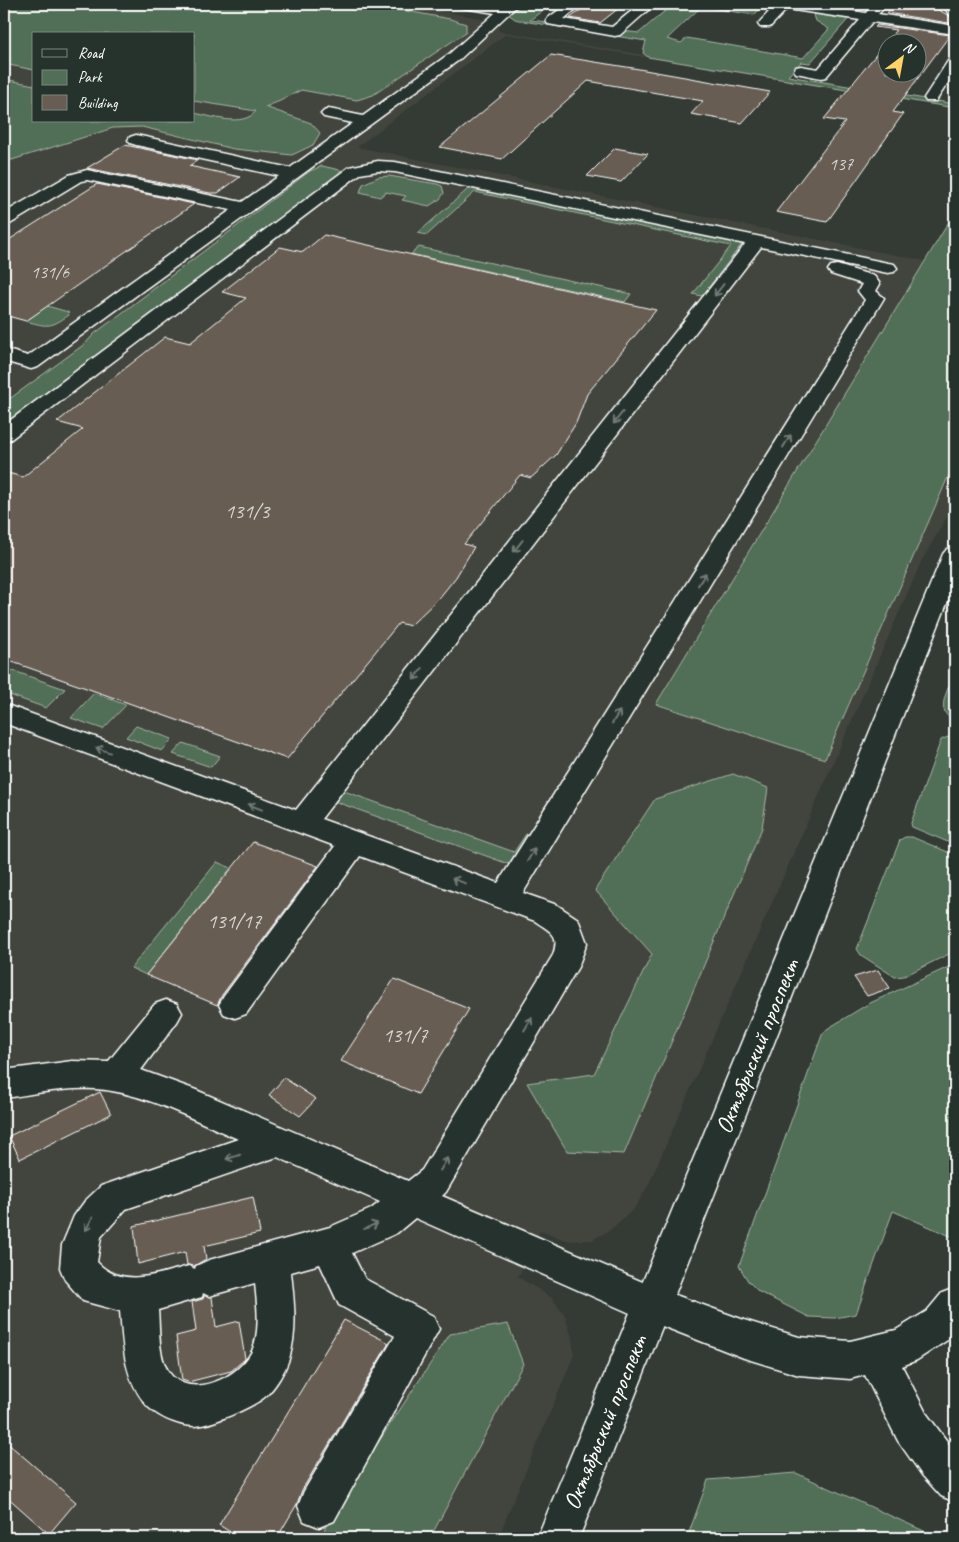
<svg xmlns="http://www.w3.org/2000/svg" width="959" height="1542" viewBox="0 0 959 1542" font-family="Caveat,sans-serif">
<style>
.built{fill:#43453d;fill-rule:evenodd}
.green{fill:#516e56;stroke:#a8b6aa}
.building{fill:#675d52;stroke:#fff;fill-rule:evenodd}
.lines{fill:none;stroke-linecap:round;stroke-linejoin:round}
.minor-casing{stroke:#fff;stroke-width:3}
.major-casing{stroke:#fff;stroke-width:3}
.minor{fill:#26332d;fill-rule:evenodd}
.major{fill:#26332d;fill-rule:evenodd}
.oneway{stroke:#727a76}
.labels{text-anchor:middle;dominant-baseline:central;stroke-width:4.5;stroke-linejoin:round;paint-order:stroke}
.far-number-label{font-size:18px;fill:#d9d6d4}
.number-label{font-size:21px;fill:#d9d6d4}
.street-label{font-size:24px;fill:#fff;stroke:#26332d}
</style>
<rect width="100%" height="100%" fill="#333b34"/>
<filter id="ink" filterUnits="userSpaceOnUse"><feTurbulence type="fractalNoise" baseFrequency=".02" numOctaves="2"/><feDisplacementMap in="SourceGraphic" scale="10" xChannelSelector="R" yChannelSelector="G"/><feConvolveMatrix kernelMatrix="1 2 1 2 8 2 1 2 1" color-interpolation-filters="sRGB"/></filter>
<g filter="url(#ink)">
<!-- built -->
<path class="built" d="M4 4H392L476 17 484 21 498 23 499 31 955 106V109L506 34 357 147 925 261 955 207V503L922 560 648 1186 634 1209 610 1230 592 1240 569 1241 540 1231 518 1277 552 1298 565 1316 572 1338 574 1355 498 1538H4ZM34 34H194V121H34Z"/>
<!-- green -->
<g class="green">
<path d="M4 4H369L450 19 466 24V32L373 95 357 100 301 90 280 101 265 107 311 123 320 133 313 145 292 155 234 149 142 127 113 128 12 160H4V79L34 85V121H194V113C211 116 243 128 256 111L194 101V34H34V70L4 64Z"/>
<path d="M522 4H551L530 20 639 33 673 4H704L667 39 681 43 687 38 803 58 829 29 816 21 814 15 817 12 850 17 810 63 801 62 788 76 955 104V108L648 57 643 53 646 41 523 21 515 19 508 14Z"/>
<path d="M716 4 764 5 754 15 711 8Z"/>
<path d="M322 166 344 171 4 428V403L86 343 94 334 310 171Z"/>
<path d="M389 176 437 184 442 186 444 193 440 199 429 206 402 200 406 196 386 192 380 197 360 192 363 184 378 177Z"/>
<path d="M474 188 487 190 742 244 702 296 693 294 731 246 475 192 427 235 418 233 467 190Z"/>
<path d="M955 212V461L825 759 656 704Z"/>
<path d="M419 247 631 294 625 302 411 254Z"/>
<path d="M47 306 68 312 69 315C50 328 48 327 26 321Z"/>
<path d="M8 669 65 689 46 708 4 693V673Z"/>
<path d="M955 674V721C933 711 948 690 955 674Z"/>
<path d="M94 693 126 705 103 729 71 718Z"/>
<path d="M136 726 172 739 162 751 126 737Z"/>
<path d="M948 737 955 739V845L912 827 911 823 941 740Z"/>
<path d="M183 743 220 756 211 767 173 754Z"/>
<path d="M350 772 356 774 344 791 514 852 526 834 531 836 514 866 331 800Z"/>
<path d="M733 774 768 788 762 828 624 1154 567 1151 527 1083 594 1074 652 954 595 890 655 799Z"/>
<path d="M905 837H912L955 855V951L904 976 895 977 861 955 857 949 900 840Z"/>
<path d="M217 862 231 868 146 975 131 968Z"/>
<path d="M955 964V1238L893 1211 856 1314 835 1318 809 1317 759 1292 748 1281 739 1266 822 1035 827 1029 868 1004Z"/>
<path d="M508 1324 523 1364 430 1538H320L338 1503 450 1334Z"/>
<path d="M796 1473 924 1531 937 1538H687L708 1480Z"/>
</g>
<!-- building -->
<g class="building">
<path d="M589 4H624L600 23 570 18Z"/>
<path d="M895 4H928L955 19V24L887 13Z"/>
<path d="M877 25 950 35 893 112 903 114 827 222 776 212 845 122 824 119 896 30 875 27ZM886 42H916V72H886Z"/>
<path d="M551 55 639 69 770 92 742 123 691 114 703 101 588 81 502 159 440 147Z"/>
<path d="M125 145 198 160 189 166 240 177 218 193H210L87 168Z"/>
<path d="M615 148 648 154 621 182 587 176Z"/>
<path d="M97 184 194 204 26 321 4 315V243Z"/>
<path d="M324 235 656 310 587 394 576 423 556 455 531 478 520 475 464 544 474 547 456 577 440 597 410 626 399 623 287 759 4 659V472L23 477 83 429 57 422 165 337 190 343 246 298 222 292 280 247 303 252Z"/>
<path d="M253 842 318 866 222 995 217 1005 146 975Z"/>
<path d="M878 970 890 988 867 996 854 977Z"/>
<path d="M394 979 469 1009 418 1094 341 1061Z"/>
<path d="M284 1078 316 1099 300 1116 269 1095Z"/>
<path d="M100 1092 111 1114 20 1159 9 1136Z"/>
<path d="M253 1197 260 1233 204 1246 206 1259 194 1266 187 1265 185 1252 138 1264 134 1226Z"/>
<path d="M204 1296 212 1297 216 1327 239 1321 245 1359 231 1371 188 1382 182 1380 176 1336 196 1331 192 1302 203 1299Z"/>
<path d="M344 1320 389 1343 302 1490 297 1504 277 1538H240L219 1525Z"/>
<path d="M4 1440 76 1502 49 1534 4 1494Z"/>
</g>
<g class="lines">
<defs>
<g id="minor">
<path d="M458 4 502 6 505 4H519L459 60 38 367 31 369 4 361V349L28 356 231 210 87 180 81 181 10 224 4 225V213L69 175 87 170 242 202 279 176 136 145 130 143 128 140 130 137 136 135 290 168 353 123 324 117 321 114 324 111 329 109 363 116 449 54 495 13 464 8 459 7Z"/>
<path d="M567 4H582L564 19 612 27 640 4H655L620 35 615 36 548 24 546 21 548 18Z"/>
<path d="M776 4H807L866 13 871 6 876 5 883 9 878 14 955 26V34L872 22 826 77 821 78 796 73 794 70 796 67 801 66 818 69 860 20 787 9 770 27H760L758 24Z"/>
<path d="M950 4H955V16L950 15 946 10Z"/>
<path d="M955 57V72L938 98 936 101H926L924 98 948 61 950 58Z"/>
<path d="M378 161 395 162 888 263 894 264 897 268 894 272 888 273 761 247 321 819 498 883 865 300 858 291 862 284 831 274 828 270 831 266 837 265 874 276 880 284 876 291 884 298 523 893 557 905 578 919 587 943 578 967 446 1192 442 1196 659 1289 744 1320 799 1337 850 1341 896 1330 927 1311 942 1293 955 1288V1335L917 1360 902 1366 926 1413 955 1452V1502L941 1496 922 1475 898 1441 865 1375 850 1379 799 1375 744 1358 639 1317 415 1218 397 1233 352 1253 365 1279 433 1316 439 1329 334 1521 319 1527 304 1521 298 1506 304 1491 395 1336 339 1305 320 1264 291 1272C294 1302 298 1330 289 1359 285 1371 276 1386 267 1395 256 1406 210 1426 194 1426 178 1426 153 1415 144 1402 123 1375 123 1343 120 1311L83 1301 65 1280 60 1268 62 1245 74 1216 85 1201 101 1186 238 1139C193 1120 144 1092 95 1089 65 1087 34 1094 4 1098V1070L72 1061 108 1062 155 1004 166 1000 177 1004 182 1013 177 1022 141 1070 196 1090 408 1181 422 1170 553 955C560 934 552 933 535 921L360 856 246 1014 235 1018 224 1014 219 1005 224 996 335 846 4 723V704L296 810 745 244 395 172 378 171 360 174 11 439 4 441V425L349 167ZM277 1157 380 1202 371 1209 330 1227 209 1260 196 1266 195 1269 189 1266C158 1274 122 1289 97 1262L101 1237 126 1209ZM255 1283C257 1304 261 1330 252 1351 240 1376 195 1399 172 1376 157 1360 160 1330 158 1310L202 1297 203 1293 209 1296Z"/>
</g>
<path id="major" d="M955 547V583L579 1538H537L943 554 947 549Z"/>
</defs>
<!-- minor casing -->
<use href="#minor" class="minor-casing"/>
<!-- major casing -->
<use href="#major" class="major-casing"/>
<!-- minor -->
<use href="#minor" class="minor"/>
<!-- major -->
<use href="#major" class="major"/>
</g>
<!-- one-way arrows -->
<defs><path id="oneway-shaft" d="M-6 0H5M1.5-3L5.5 0L1.5 3" fill="none" stroke-width="1.6" stroke-linecap="round" stroke-linejoin="round" transform="scale(1.25)"/></defs>
<g class="oneway">
<use href="#oneway-shaft" transform="translate(719 290) rotate(128)"/>
<use href="#oneway-shaft" transform="translate(618 418) rotate(128)"/>
<use href="#oneway-shaft" transform="translate(787 441) rotate(-58)"/>
<use href="#oneway-shaft" transform="translate(518 546) rotate(128)"/>
<use href="#oneway-shaft" transform="translate(702 579) rotate(-58)"/>
<use href="#oneway-shaft" transform="translate(418 674) rotate(128)"/>
<use href="#oneway-shaft" transform="translate(616 717) rotate(-58)"/>
<use href="#oneway-shaft" transform="translate(103 750) rotate(-160)"/>
<use href="#oneway-shaft" transform="translate(255 807) rotate(-159)"/>
<use href="#oneway-shaft" transform="translate(531 855) rotate(-59)"/>
<use href="#oneway-shaft" transform="translate(459 881) rotate(-160)"/>
<use href="#oneway-shaft" transform="translate(528 1024) rotate(-59)"/>
<use href="#oneway-shaft" transform="translate(233 1157) rotate(162)"/>
<use href="#oneway-shaft" transform="translate(444 1164) rotate(-59)"/>
<use href="#oneway-shaft" transform="translate(89 1224) rotate(118)"/>
<use href="#oneway-shaft" transform="translate(371 1226) rotate(-24)"/>
</g>
</g>
<g class="labels">
<!-- far-number labels -->
<g class="far-number-label">
<text x="841" y="164">137</text>
<text x="50" y="272">131/6</text>
</g>
<!-- number labels -->
<g class="number-label">
<text x="247" y="511">131/3</text>
<text x="234" y="921">131/17</text>
<text x="405" y="1035">131/7</text>
</g>
<!-- street labels -->
<g class="street-label">
<text transform="translate(757 1046) rotate(-68)">Октябрьский проспект</text>
<text transform="translate(605 1422) rotate(-68)">Октябрьский проспект</text>
</g>
</g>
<!-- margin -->
<rect width="959" height="1542" fill="none" stroke="#26332d" stroke-width="20"/>
<rect x="10" y="10" width="939" height="1522" fill="none" stroke="#fff" stroke-width="2" filter="url(#ink)"/>
<!-- legend -->
<rect x="32" y="32" width="162" height="90" fill="#26332d" stroke="#7d8581"/>
<rect x="42" y="49" width="25" height="8" fill="#26332d" stroke="#7d8581"/>
<text x="78" y="58" font-size="15" fill="#ffffff">Road</text>
<rect x="42" y="70" width="25" height="15" fill="#516e56" stroke="#7d8581"/>
<text x="78" y="82" font-size="15" fill="#ffffff">Park</text>
<rect x="42" y="95" width="25" height="15" fill="#675d52" stroke="#7d8581"/>
<text x="78" y="108" font-size="15" fill="#ffffff">Building</text>
<!-- north arrow -->
<g transform="translate(902 58) rotate(32)"><circle r="24" fill="#26332d" stroke="#7d8581"/>
<path d="M0-4L9 19L0 12L-9 19Z" fill="#ffd166"/>
<text y="-8" font-size="14" font-weight="bold" text-anchor="middle" fill="#ffffff">N</text>
</g>
</svg>
